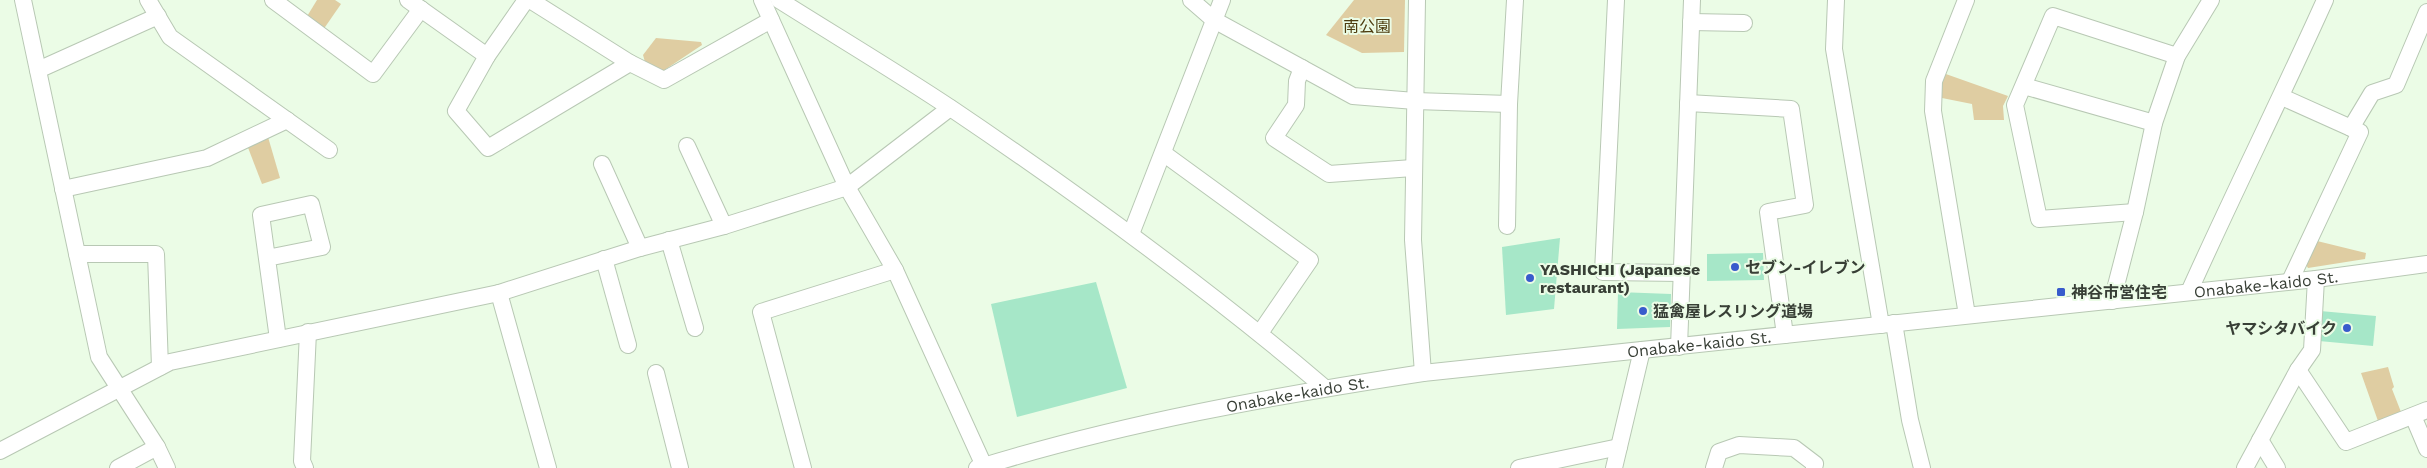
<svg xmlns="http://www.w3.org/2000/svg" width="2427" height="468" viewBox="0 0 2427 468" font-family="'Work Sans','Noto Sans JP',sans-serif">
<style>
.green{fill:#dfcda2}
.building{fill:#a6e7c8}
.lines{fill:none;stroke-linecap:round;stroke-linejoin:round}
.minor-casing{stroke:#b8c8b4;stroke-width:18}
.minor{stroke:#fff;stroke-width:16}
.poi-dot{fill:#385bcc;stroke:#ebfce6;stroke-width:2}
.labels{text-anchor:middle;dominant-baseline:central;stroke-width:4;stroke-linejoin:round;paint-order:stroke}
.park-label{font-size:16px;fill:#4e3d10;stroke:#ebfce6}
.poi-label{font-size:16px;font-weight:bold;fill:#383f36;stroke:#ebfce6;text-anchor:start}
.street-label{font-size:16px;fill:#383f36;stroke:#ebfce6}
</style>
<rect width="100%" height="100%" fill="#ebfce6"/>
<!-- green -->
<g class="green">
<path d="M317 0H335L341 4 323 30 306 18Z"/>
<path d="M1354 0H1405L1404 52 1362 53 1326 35Z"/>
<path d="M656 38 701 42 702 45 663 71 645 62 643 55Z"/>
<path d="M1943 73 2008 96 2003 106 2004 120H1974L1972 104 1937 97Z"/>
<path d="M268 137 280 178 262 184 247 145Z"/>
<path d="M2313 240 2366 253 2365 259 2308 268 2303 260Z"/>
<path d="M2388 367 2394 387 2392 389 2401 412 2378 421 2361 373Z"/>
</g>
<!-- building -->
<g class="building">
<path d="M1560 238 1554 309 1506 315 1502 247Z"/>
<path d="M1763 253 1764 280 1707 281V254Z"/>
<path d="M1096 282 1127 388 1017 417 991 304Z"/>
<path d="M1618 292 1671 294 1670 327 1617 329Z"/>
<path d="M2320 311 2376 316 2373 346 2319 341Z"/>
</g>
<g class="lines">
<defs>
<g id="minor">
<path d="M23 0 99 357 157 447 167 468"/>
<path d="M148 0 170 37 329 150"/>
<path d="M273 0 373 74 421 9"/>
<path d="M408 0 487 56"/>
<path d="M526 0 487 56 456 111 488 148 630 63 530 0"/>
<path d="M762 0 847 187 895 270 985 468"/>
<path d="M779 0C836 36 895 71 952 109 1081 196 1206 287 1325 388"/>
<path d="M1191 0 1214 20 1353 96 1415 101 1509 104"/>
<path d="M1417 0 1413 240 1423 373"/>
<path d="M1616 0 1603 272 1682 273"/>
<path d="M1836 0 1834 49 1881 325"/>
<path d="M1966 0 1934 81 1933 111 1967 315"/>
<path d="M1691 22 1744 23"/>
<path d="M630 63 664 80 771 20"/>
<path d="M1302 68 1297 81 1296 105 1274 138 1329 174 1413 168"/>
<path d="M38 70 158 16"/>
<path d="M2024 86 2154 123"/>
<path d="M2282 97 2360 132 2290 281"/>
<path d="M1688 103 1791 109 1805 205 1768 212 1785 335"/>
<path d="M2351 128 2372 93 2396 85 2427 12"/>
<path d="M687 146 724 226"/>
<path d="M1163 153 1310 260 1260 333"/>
<path d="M602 164 640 248"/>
<path d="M63 189 207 158 287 120"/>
<path d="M2135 212 2039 219 2015 105 2053 16 2177 56"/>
<path d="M1507 226 1509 104 1515 0"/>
<path d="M1131 234 1222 0"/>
<path d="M669 240 695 328"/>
<path d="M77 254H156L160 367"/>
<path d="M267 258 322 247 311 204 261 215 278 339"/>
<path d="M604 259 628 345"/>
<path d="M2189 292C2233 194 2281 98 2325 0"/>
<path d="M499 293 548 468"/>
<path d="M2112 301 2135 212 2154 123 2177 56 2211 0"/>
<path d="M1894 323 1910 420 1922 468"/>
<path d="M1679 347 1692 0"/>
<path d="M2298 370 2346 442 2427 410"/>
<path d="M656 373 680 468"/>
<path d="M2413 416 2427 449"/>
<path d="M2260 440 2277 468"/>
<path d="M0 451 170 362 499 293 640 248 724 226 847 187 950 108"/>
<path d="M118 468 157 447"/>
<path d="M305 468 302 461 308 332"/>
<path d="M803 468 761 312 895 270"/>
<path id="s1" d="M977 468C1122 423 1273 396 1423 373L2316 279 2427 264"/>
<path d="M1519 468 1619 447"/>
<path d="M1614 468 1642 350"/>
<path d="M1714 468 1719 452 1739 445 1794 448 1815 464 1814 468"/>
<path d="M2245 468 2298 370 2312 350 2316 279"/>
</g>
</defs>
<!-- minor casing -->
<use href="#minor" class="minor-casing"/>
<!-- minor -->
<use href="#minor" class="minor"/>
</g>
<!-- markers -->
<g class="poi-dot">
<circle cx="1735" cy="267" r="5"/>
<circle cx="1530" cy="278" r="5"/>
<rect x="2056" y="287" width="10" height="10" rx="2.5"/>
<circle cx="1643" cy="311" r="5"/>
<circle cx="2347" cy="328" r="5"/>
</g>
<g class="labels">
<!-- park labels -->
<g class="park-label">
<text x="1367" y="26">南公園</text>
</g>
<!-- poi labels -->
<g class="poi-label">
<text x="1745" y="267">セブン-イレブン</text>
<text x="1540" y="269">YASHICHI (Japanese<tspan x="1540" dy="18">restaurant)</tspan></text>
<text x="2071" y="292">神谷市営住宅</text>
<text x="1653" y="311">猛禽屋レスリング道場</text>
<text x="2337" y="328" text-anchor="end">ヤマシタバイク</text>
</g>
<!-- street labels -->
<g class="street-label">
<text stroke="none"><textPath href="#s1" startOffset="1304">Onabake-kaido St.</textPath></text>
<text stroke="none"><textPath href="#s1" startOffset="734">Onabake-kaido St.</textPath></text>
<text stroke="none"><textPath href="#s1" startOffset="329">Onabake-kaido St.</textPath></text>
</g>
</g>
</svg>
